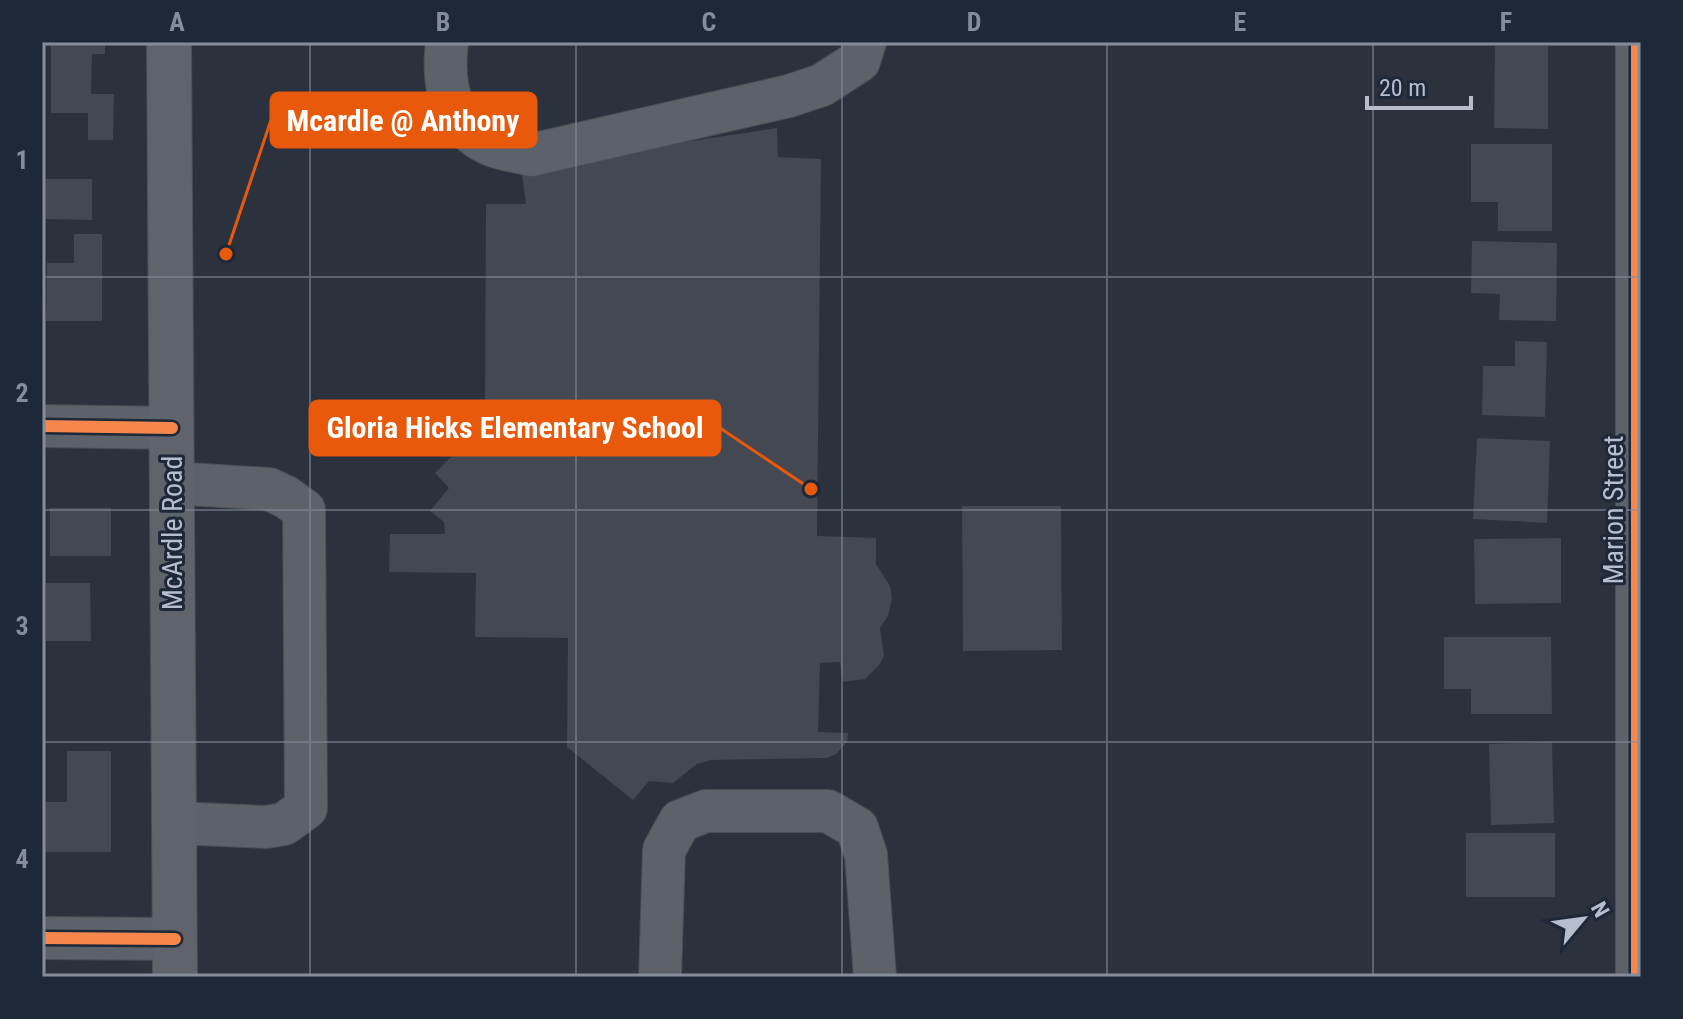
<svg xmlns="http://www.w3.org/2000/svg" width="1683" height="1019" viewBox="0 0 1683 1019" font-family="'Roboto Condensed',sans-serif">
<style>
.building{fill:#434852}
.lines{fill:none;stroke-linecap:round;stroke-linejoin:round}
.minor-casing{stroke:#484d56;stroke-width:44}
.major-casing{stroke:#494f59;stroke-width:46}
.minor{stroke:#5c616a;stroke-width:42}
.major{stroke:#5f636b;stroke-width:44}
.cycleway-casing{stroke:#1d2839;stroke-width:17}
.cycleway{stroke:#f5874c;stroke-width:12}
.grid{fill:none;stroke:#858d9b;stroke-width:2;stroke-opacity:0.55}
.labels{text-anchor:middle;dominant-baseline:central;stroke-width:6;stroke-linejoin:round;paint-order:stroke}
.street-label{font-size:28px;fill:#b6becd;stroke:#1d2839}
.leader{fill:none;stroke:#e8590c;stroke-width:3}
.callout-dot{fill:#e8590c;stroke:#1d2839;stroke-width:3}
.callout{fill:#e8590c;stroke:#e8590c;stroke-width:3}
.callout-label{font-size:30px;text-anchor:middle;font-weight:bold;fill:#fff}
.neatline{fill:none;stroke:#858d9b;stroke-width:3}
.grid-label{font-size:26px;text-anchor:middle;font-weight:bold;fill:#858d9b}
</style>
<rect width="100%" height="100%" fill="#2b323d"/>
<!-- building -->
<g class="building">
<path d="M51 42H105V54H92L91 94H114L113 140H88V113H51Z"/>
<path d="M1495 46H1548V129L1494 128Z"/>
<path d="M777 128 778 157 821 159 817 536 876 538V564L890 586 892 598 888 616 880 628 884 656 880 664 865 679 843 682 840 662 820 663 818 732 848 733 847 742 836 754 827 758 711 760 697 764 673 783 649 781 633 800 567 747 568 638 475 637 476 573 389 572 390 534H445L444 522 430 511 449 488 435 473 455 453 439 436 458 415 472 425 485 413 486 204H526L521 167Z"/>
<path d="M1471 144H1552V231H1498V202H1471Z"/>
<path d="M42 179H92V220L42 219Z"/>
<path d="M74 234H102V321H46L47 263H74Z"/>
<path d="M1472 241 1557 243 1556 321 1499 320 1500 294 1471 293Z"/>
<path d="M1515 341 1547 342 1545 417 1482 415 1483 366H1515Z"/>
<path d="M1477 438 1550 441 1547 523 1473 519Z"/>
<path d="M962 506H1061L1062 650 963 651Z"/>
<rect x="50" y="508" width="61" height="48"/>
<path d="M1561 538V603L1475 604 1474 539Z"/>
<path d="M46 583H90L91 641H46Z"/>
<path d="M1444 637H1551L1552 714H1471V689H1444Z"/>
<path d="M1552 742 1554 823 1491 825 1489 744Z"/>
<path d="M67 751H111V852H45V802H67Z"/>
<rect x="1466" y="833" width="89" height="64"/>
</g>
<g class="lines">
<defs>
<g id="minor">
<path d="M447 42C442 82 449 125 489 144 501 150 518 151 531 155L789 96 822 85 859 61 865 42"/>
<path d="M1637 42V977"/>
<path d="M42 426 172 428"/>
<path d="M172 483 269 489 286 497 304 510 306 808 284 824 266 827 174 823"/>
<path d="M42 938 175 939"/>
<path d="M660 977 664 850 680 821 706 811H828L857 828 866 855 875 977"/>
</g>
<path id="major" d="M169 42 175 977"/>
</defs>
<!-- minor casing -->
<use href="#minor" class="minor-casing"/>
<!-- major casing -->
<use href="#major" class="major-casing"/>
<!-- minor -->
<use href="#minor" class="minor"/>
<!-- major -->
<use href="#major" class="major"/>
<defs>
<g id="cycleway">
<path d="M1637 42V977"/>
<path d="M42 426 172 428"/>
<path d="M42 938 175 939"/>
</g>
</defs>
<!-- cycleway casing -->
<use href="#cycleway" class="cycleway-casing"/>
<!-- cycleway -->
<use href="#cycleway" class="cycleway"/>
</g>
<!-- grid -->
<path class="grid" d="M310 42V977M576 42V977M842 42V977M1107 42V977M1373 42V977M42 277H1641M42 510H1641M42 742H1641"/>
<g class="labels">
<!-- street labels -->
<g class="street-label">
<text transform="translate(1613 510) rotate(-90)">Marion Street</text>
<text transform="translate(172 533) rotate(-90)">McArdle Road</text>
</g>
</g>
<!-- callouts -->
<path class="leader" d="M226 254L271 120M811 489L720 428"/>
<g class="callout-dot">
<circle cx="226" cy="254" r="8"/>
<circle cx="811" cy="489" r="8"/>
</g>
<g class="callout">
<rect x="271" y="93" width="265" height="54" rx="8"/>
<rect x="310" y="401" width="410" height="54" rx="8"/>
</g>
<g class="callout-label">
<text x="403" y="131">Mcardle @ Anthony</text>
<text x="515" y="438">Gloria Hicks Elementary School</text>
</g>
<!-- border -->
<rect width="1683" height="1019" fill="none" stroke="#1d2839" stroke-width="88"/>
<!-- north arrow -->
<g transform="translate(1583 919) rotate(61)" stroke="#1d2839" stroke-width="6" paint-order="stroke">
<path d="M0-6L14 30L0 20L-14 30Z" fill="#b6becd"/>
<text y="-12" font-size="22" font-weight="bold" text-anchor="middle" fill="#b6becd">N</text>
</g>
<!-- scale -->
<path d="M1367 96v12h104v-12" fill="none" stroke="#b6becd" stroke-width="4"/>
<text x="1379" y="96" font-size="24" fill="#b6becd" stroke="#1d2839" stroke-width="6" paint-order="stroke">20 m</text>
<rect x="44" y="44" width="1595" height="931" class="neatline"/>
<g class="grid-label">
<text x="177" y="31">A</text>
<text x="443" y="31">B</text>
<text x="709" y="31">C</text>
<text x="974" y="31">D</text>
<text x="1240" y="31">E</text>
<text x="1506" y="31">F</text>
<text x="22" y="169">1</text>
<text x="22" y="402">2</text>
<text x="22" y="635">3</text>
<text x="22" y="868">4</text>
</g>
</svg>
